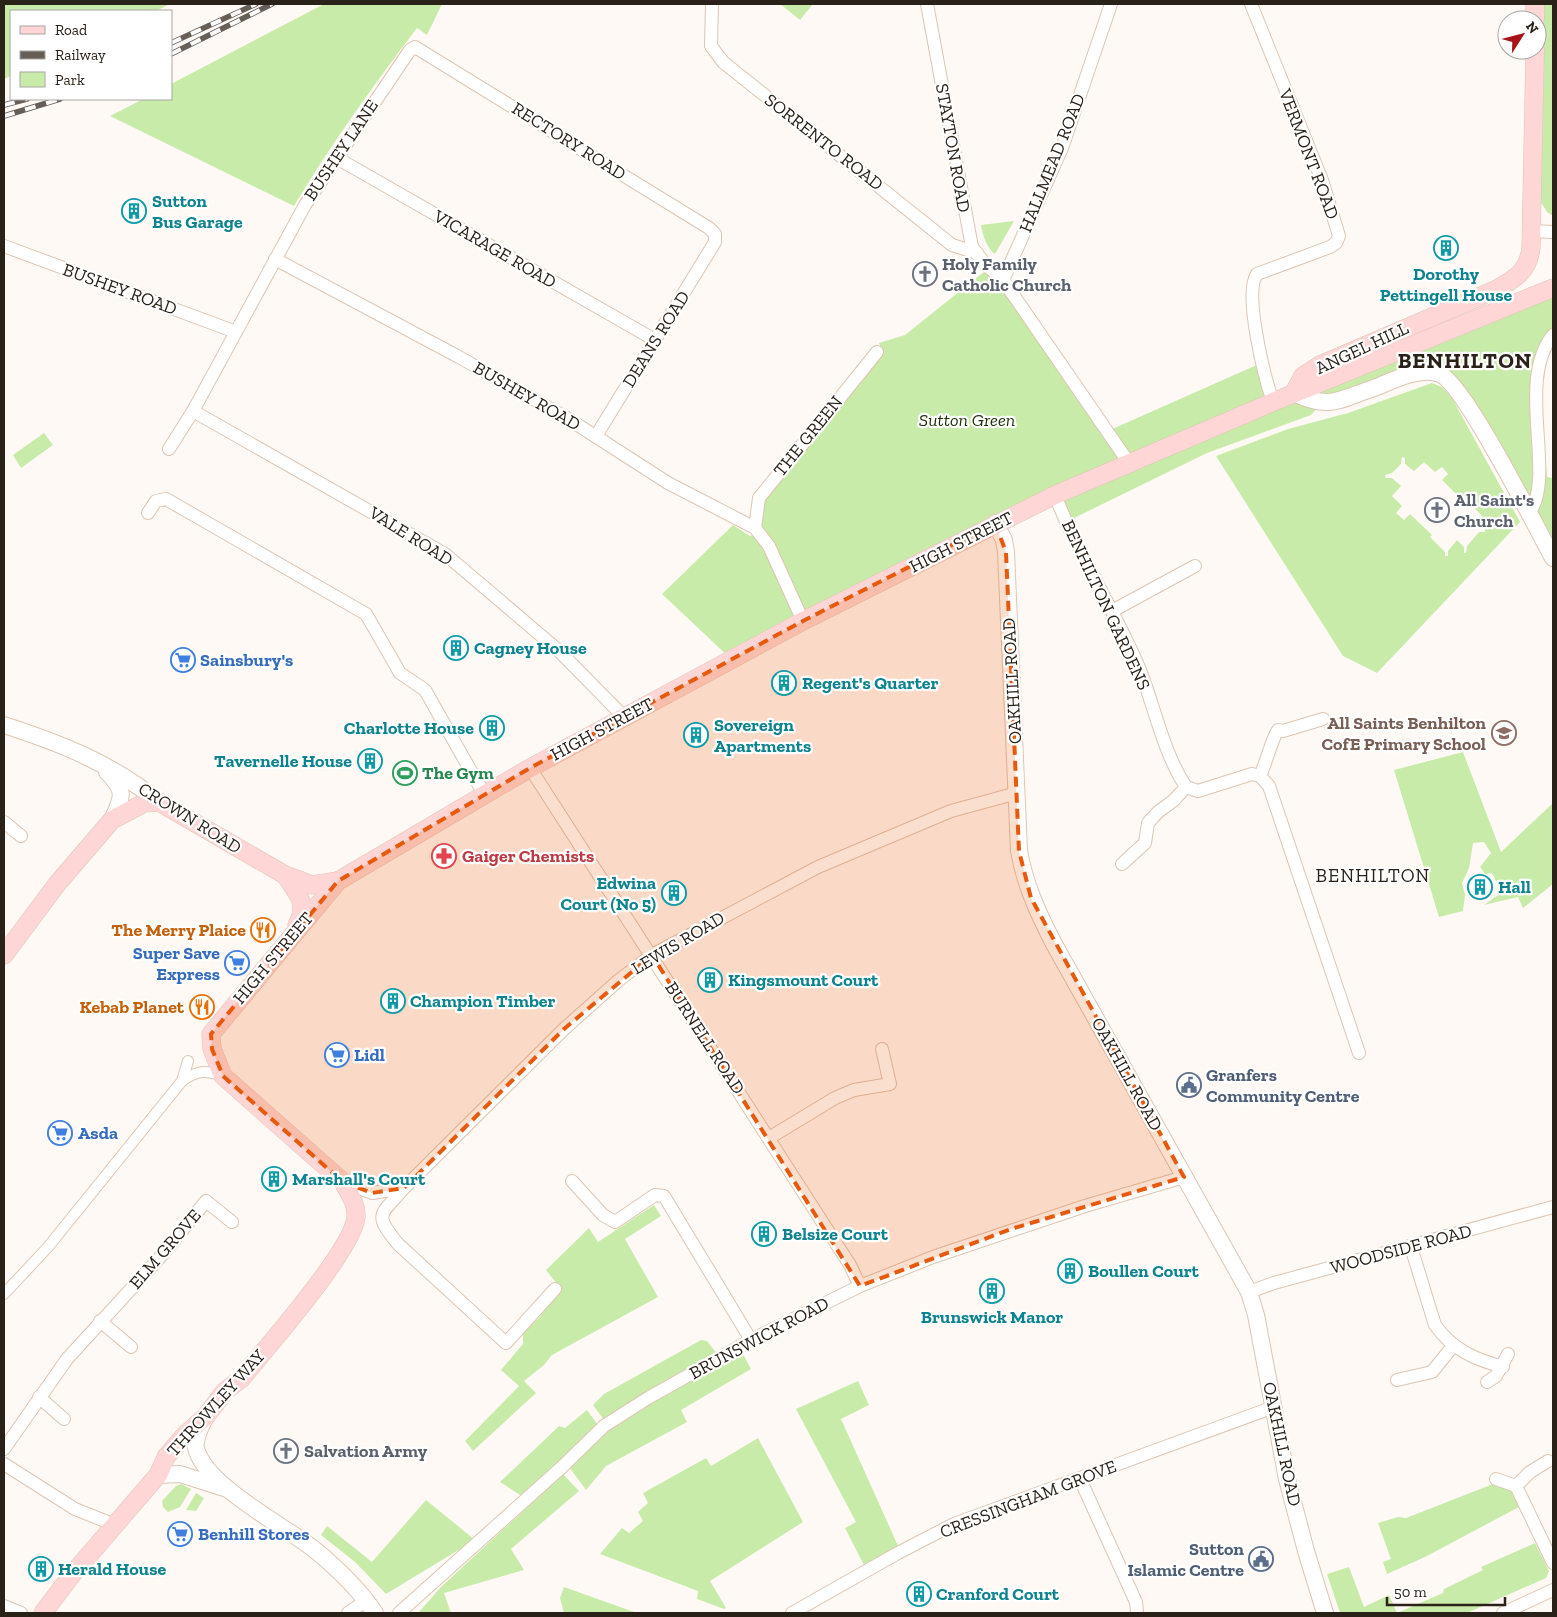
<svg xmlns="http://www.w3.org/2000/svg" width="1557" height="1617" viewBox="0 0 1557 1617" font-family="'Zilla Slab',serif">
<style>
.green{fill:#c9eba9;fill-rule:evenodd}
.lines{fill:none;stroke-linecap:round;stroke-linejoin:round}
.pedestrian-casing{stroke:#dec5b1;stroke-width:12}
.minor-casing{stroke:#dec5b1;stroke-width:14}
.tertiary-casing{stroke:#dec5b1;stroke-width:18}
.secondary-casing{stroke:#dec5b1;stroke-width:19}
.pedestrian{stroke:#fff;stroke-width:10}
.minor{stroke:#fff;stroke-width:12}
.tertiary{stroke:#fff;stroke-width:16}
.secondary{stroke:#fed6d5;stroke-width:18}
.rail-casing{stroke:#665e57;stroke-width:5.5}
.rail{stroke:#fff;stroke-width:4;stroke-dasharray:11;stroke-linecap:butt}
.marked{fill:#e8590c;fill-opacity:0.2;stroke:#e8590c;stroke-width:4;stroke-dasharray:10 6;stroke-linejoin:round}
.labels{text-anchor:middle;dominant-baseline:central;stroke-width:4.5;stroke-linejoin:round;paint-order:stroke}
.street-label{font-size:18px;fill:#2a2119;stroke:#fff}
.culture-label{font-size:18px;font-weight:bold;fill:#0d838f;stroke:#fff;text-anchor:start}
.worship-label{font-size:18px;font-weight:bold;fill:#5b616d;stroke:#fff;text-anchor:start}
.park-label{font-size:18px;font-style:italic;fill:#1b3000;stroke:#fff}
.shop-label{font-size:18px;font-weight:bold;fill:#366cbe;stroke:#fff;text-anchor:start}
.education-label{font-size:18px;font-weight:bold;fill:#785e54;stroke:#fff;text-anchor:end}
.leisure-label{font-size:18px;font-weight:bold;fill:#27864d;stroke:#fff;text-anchor:start}
.health-label{font-size:18px;font-weight:bold;fill:#be3a42;stroke:#fff;text-anchor:start}
.food-label{font-size:18px;font-weight:bold;fill:#c56008;stroke:#fff;text-anchor:end}
.service-label{font-size:18px;font-weight:bold;fill:#4e5e75;stroke:#fff;text-anchor:start}
.neighbourhood-label{font-size:19px;letter-spacing:1px;fill:#2a2119;stroke:#fff}
.district-label{font-size:22px;font-weight:bold;letter-spacing:1px;fill:#2a2119;stroke:#fff}
</style>
<rect width="100%" height="100%" fill="#fff9f5"/>
<!-- green -->
<g class="green">
<path d="M4 4H170L156 11H11V76L4 79Z"/>
<path d="M324 4H442L427 35 417 28C373 86 331 144 294 206L110 116 143 99H171V84Z"/>
<path d="M780 4H813L800 20Z"/>
<path d="M1539 4H1553V216L1547 212 1536 194Z"/>
<path d="M1014 221 995 254C986 248 983 235 981 225Z"/>
<path d="M985 271 1002 285 1125 461 731 659 662 594 733 525 750 536 759 532 766 496 883 354 879 343 905 335Z"/>
<path d="M1550 294 1553 300V330L1538 361 1547 477 1553 478V553L1439 370 1326 399 1303 393Z"/>
<path d="M1259 364 1270 400 1131 460 1110 430Z"/>
<path d="M1432 383 1442 387 1452 398 1520 522 1377 673 1343 656 1216 456 1288 429 1348 413ZM1402 457 1405 458V464L1414 471 1424 462 1435 472 1442 467 1448 474 1442 480 1463 501 1466 499 1482 516 1474 525 1479 529 1485 528V532H1479L1467 546 1466 553H1464V547L1457 540 1448 551V556H1445V552L1430 537 1432 535 1410 514 1404 520 1396 513 1402 506 1392 496 1401 486 1392 478H1386L1385 475 1392 473 1401 464Z"/>
<path d="M1294 397 1318 407 1311 415 1207 453 1070 520 1062 500Z"/>
<path d="M44 433 53 445 21 468 13 455Z"/>
<path d="M1463 752 1501 852 1553 803V884L1523 908 1518 897 1484 905 1498 895V885L1492 873 1485 874 1480 867 1491 853 1484 842 1473 843 1469 868 1462 883 1465 895 1463 911 1439 917 1394 770Z"/>
<path d="M654 1205 661 1216 625 1239 658 1297 552 1355 544 1365 524 1381 536 1393 473 1451 465 1441 519 1386 501 1370 523 1344V1331L538 1319 561 1289 546 1270 589 1228 598 1242Z"/>
<path d="M701 1340 707 1341 718 1355 604 1420 593 1405 604 1394Z"/>
<path d="M741 1350 751 1369 681 1410 687 1422 606 1466 586 1490 569 1467 607 1430Z"/>
<path d="M858 1381 869 1405 841 1419 899 1548 866 1569 845 1528 856 1522 796 1409Z"/>
<path d="M587 1410 598 1425 559 1464 520 1495 500 1482 559 1426 565 1428Z"/>
<path d="M758 1438 803 1522 710 1581 726 1608 724 1609 697 1599 698 1591 600 1554 622 1528 629 1533 643 1521 638 1512 648 1503 643 1493 706 1458 711 1466Z"/>
<path d="M563 1474 579 1491 511 1549 524 1570 444 1593 451 1613H418L441 1587Z"/>
<path d="M181 1484 191 1489 180 1507 168 1512 163 1507 162 1501 176 1486Z"/>
<path d="M1493 1484 1511 1491 1519 1507 1425 1557 1387 1574 1383 1562 1391 1559 1378 1523 1398 1517 1406 1518Z"/>
<path d="M196 1493 204 1498 196 1511 186 1510Z"/>
<path d="M426 1500 475 1540 386 1594 355 1562 321 1535 327 1526 372 1562Z"/>
<path d="M1535 1543 1549 1571 1546 1578 1467 1613H1397L1443 1593 1444 1589 1483 1570 1481 1567Z"/>
<path d="M1349 1567 1364 1607 1389 1595 1397 1613H1340L1327 1574Z"/>
<path d="M564 1587 637 1613H564L560 1598Z"/>
</g>
<g class="lines">
<defs>
<g id="pedestrian">
<path d="M182 1081 188 1061"/>
<path d="M4 1294 48 1247 182 1081C198 1070 205 1070 223 1076"/>
</g>
<g id="minor">
<path d="M712 4 711 46 723 62 952 245 977 253"/>
<path d="M927 4 972 247 985 264 1003 280 1129 463"/>
<path d="M1251 4 1322 180 1339 236 1336 243 1330 247 1257 274C1243 293 1265 379 1273 402"/>
<path d="M335 157 655 340"/>
<path d="M1531 231 1553 232"/>
<path d="M4 246 236 332"/>
<path d="M275 259 459 357 567 418 668 483 755 528 769 546 803 621"/>
<path d="M1003 280 1062 148 1111 4"/>
<path d="M193 411 445 554 558 650 624 717"/>
<path d="M169 449 193 411 305 205 410 50 415 47 709 228 715 234V242L596 436"/>
<path d="M1055 495C1078 555 1115 610 1140 670 1155 708 1163 752 1186 787L1198 791 1252 774 1260 776 1269 786 1359 1053"/>
<path d="M148 513 156 501 166 499 366 614 400 673 425 690 484 794"/>
<path d="M1529 513C1557 477 1515 381 1553 335"/>
<path d="M755 528 759 498 877 352"/>
<path d="M1112 611 1195 566"/>
<path d="M530 768 850 1265 860 1286"/>
<path d="M1260 776C1265 766 1273 736 1278 730L1283 731 1323 719"/>
<path d="M4 822 21 836"/>
<path d="M1122 864 1145 843 1148 823 1158 812 1173 801 1186 787"/>
<path d="M769 1138 835 1098 854 1090 890 1084 882 1049"/>
<path d="M572 1181 603 1215 615 1222 655 1195 664 1196 751 1340"/>
<path d="M343 1182 372 1193 404 1188"/>
<path d="M1411 1247 1435 1325C1453 1350 1474 1359 1503 1367"/>
<path d="M555 1289 506 1343 398 1244C373 1213 380 1216 404 1188L564 1029 619 980 652 955 818 867 951 811 1017 793"/>
<path d="M1249 1292 1274 1283 1553 1207"/>
<path d="M100 1321 131 1347"/>
<path d="M1397 1380 1432 1372 1453 1346"/>
<path d="M1487 1382 1496 1376 1508 1354"/>
<path d="M39 1397 64 1419"/>
<path d="M4 1449 67 1359 162 1255 206 1201 232 1222"/>
<path d="M4 1464 75 1509 115 1525"/>
<path d="M1080 1479 1136 1602 1137 1613"/>
<path d="M1496 1479 1516 1486 1553 1563"/>
<path d="M1516 1486 1530 1472 1548 1461"/>
<path d="M4 1606 21 1613"/>
<path d="M348 1613 367 1600"/>
<path d="M399 1613 562 1467 604 1426 648 1398 751 1340 860 1286 933 1257 1085 1206 1184 1177"/>
<path d="M792 1613 898 1553 954 1524 1274 1407"/>
<path d="M1503 1613 1553 1590"/>
</g>
<g id="tertiary">
<path d="M1294 393C1330 410 1338 400 1374 388 1392 381 1421 366 1440 374 1465 385 1536 527 1553 558"/>
<path d="M995 523 1004 540 1006 552 1019 851C1025 885 1038 913 1054 944L1249 1292 1256 1315 1287 1479 1306 1551 1325 1613"/>
<path d="M4 725C60 743 113 764 159 802"/>
<path d="M107 772C126 791 123 797 112 820"/>
<path d="M206 1416C202 1425 194 1437 196 1448 205 1486 285 1526 315 1550 338 1569 359 1589 375 1613"/>
<path d="M158 1475 180 1474 227 1489"/>
</g>
<g id="secondary">
<path d="M1535 20V4"/>
<path d="M1294 393 1303 376 1320 365 1495 290C1515 279 1529 271 1531 247L1535 50"/>
<path d="M285 875C297 893 309 904 297 925"/>
<path d="M4 955 57 884 112 820 144 803 159 802 285 875 312 885 338 881"/>
<path d="M43 1613 70 1577 158 1475 166 1457 184 1436 206 1416 225 1391 241 1379C266 1348 353 1250 356 1217 357 1204 349 1193 343 1182L223 1076 212 1049 211 1034 338 881 530 768 803 621 1055 495 1273 402 1553 288"/>
</g>
</defs>
<!-- pedestrian casing -->
<use href="#pedestrian" class="pedestrian-casing"/>
<!-- minor casing -->
<use href="#minor" class="minor-casing"/>
<!-- tertiary casing -->
<use href="#tertiary" class="tertiary-casing"/>
<!-- secondary casing -->
<use href="#secondary" class="secondary-casing"/>
<!-- pedestrian -->
<use href="#pedestrian" class="pedestrian"/>
<!-- minor -->
<use href="#minor" class="minor"/>
<!-- tertiary -->
<use href="#tertiary" class="tertiary"/>
<!-- secondary -->
<use href="#secondary" class="secondary"/>
<defs>
<g id="rail">
<path d="M171 43 256 4"/>
<path d="M171 54 272 4"/>
<path d="M4 105 27 99"/>
<path d="M4 116 60 99"/>
</g>
</defs>
<!-- rail casing -->
<use href="#rail" class="rail-casing"/>
<!-- rail -->
<use href="#rail" class="rail"/>
</g>
<!-- marked area -->
<path class="marked" d="M995 523 1006 552 1019 851 1031 898 1184 1177 1011 1229 860 1286 652 955 564 1029 404 1188 372 1193 343 1182 223 1076 212 1049 211 1034 338 881 530 768 803 621Z"/>
<!-- icons -->
<defs>
<symbol id="building-ring" viewBox="-11 -11 22 22"><circle r="9.5" fill="#fff" stroke="#0f9aa8" stroke-width="1.5"/><path d="M-4-6H4V6H1V3H-1V6H-4ZM-2.5-4.3h1.7v1.8h-1.7ZM.8-4.3h1.7v1.8H.8ZM-2.5-1h1.7V.8h-1.7ZM.8-1h1.7V.8H.8Z" fill="#0f9aa8"/></symbol>
<symbol id="church-ring" viewBox="-11 -11 22 22"><circle r="9.5" fill="#fff" stroke="#6b7280" stroke-width="1.5"/><path d="M-1.2-6h2.4v3.5h3.3v2.4h-3.3V6h-2.4V-.1h-3.3v-2.4h3.3Z" fill="#6b7280"/></symbol>
<symbol id="supermarket-ring" viewBox="-11 -11 22 22"><circle r="9.5" fill="#fff" stroke="#3f7fe0" stroke-width="1.5"/><path d="M-6-5.5h2.5l.6 2H6L4.5 2H-2.5L-4.4-4H-6ZM-1.5 3.2a1.3 1.3 0 1 0 .1 0ZM3 3.2a1.3 1.3 0 1 0 .1 0Z" fill="#3f7fe0"/></symbol>
<symbol id="school-ring" viewBox="-11 -11 22 22"><circle r="9.5" fill="#fff" stroke="#8d6e63" stroke-width="1.5"/><path d="M0-5L7-2L0 1L-7-2ZM-4 1L0 2.5L4 1V4Q0 6-4 4Z" fill="#8d6e63"/></symbol>
<symbol id="stadium-ring" viewBox="-11 -11 22 22"><circle r="9.5" fill="#fff" stroke="#2e9e5b" stroke-width="1.5"/><path d="M0-5a6.5 5 0 1 0 0 10a6.5 5 0 1 0 0-10ZM-3.5-1.8h7v3.6h-7Z" fill="#2e9e5b"/></symbol>
<symbol id="pharmacy-ring" viewBox="-11 -11 22 22"><circle r="9.5" fill="#fff" stroke="#e0444e" stroke-width="1.5"/><path d="M-2-6h4v4h4v4h-4v4h-4v-4h-4v-4h4Z" fill="#e0444e"/></symbol>
<symbol id="restaurant-ring" viewBox="-11 -11 22 22"><circle r="9.5" fill="#fff" stroke="#e8710a" stroke-width="1.5"/><path d="M-5-6h1v4h1v-4h1v4h1v-4h1v5L-1.5 .5V6h-2V.5L-5-1ZM5-6V6H3V1.5H1.5Q1.5-4 5-6Z" fill="#e8710a"/></symbol>
<symbol id="civic-ring" viewBox="-11 -11 22 22"><circle r="9.5" fill="#fff" stroke="#5c6f8a" stroke-width="1.5"/><path d="M-.6-6.5H3V-4.5H.6V-3L4-1V1h2V6H-6V1h2V-1L-.6-3ZM-1.2 2.5V6h2.4V2.5Z" fill="#5c6f8a"/></symbol>
</defs>
<g fill-rule="evenodd">
<use href="#building-ring" x="120" y="197" width="28" height="28"/>
<use href="#building-ring" x="1432" y="234" width="28" height="28"/>
<use href="#church-ring" x="911" y="260" width="28" height="28"/>
<use href="#church-ring" x="1423" y="496" width="28" height="28"/>
<use href="#building-ring" x="442" y="634" width="28" height="28"/>
<use href="#supermarket-ring" x="169" y="646" width="28" height="28"/>
<use href="#building-ring" x="770" y="669" width="28" height="28"/>
<use href="#building-ring" x="478" y="714" width="28" height="28"/>
<use href="#school-ring" x="1490" y="719" width="28" height="28"/>
<use href="#building-ring" x="682" y="721" width="28" height="28"/>
<use href="#building-ring" x="356" y="747" width="28" height="28"/>
<use href="#stadium-ring" x="391" y="759" width="28" height="28"/>
<use href="#pharmacy-ring" x="430" y="842" width="28" height="28"/>
<use href="#building-ring" x="1466" y="873" width="28" height="28"/>
<use href="#building-ring" x="660" y="879" width="28" height="28"/>
<use href="#restaurant-ring" x="249" y="916" width="28" height="28"/>
<use href="#supermarket-ring" x="223" y="949" width="28" height="28"/>
<use href="#building-ring" x="696" y="966" width="28" height="28"/>
<use href="#building-ring" x="379" y="987" width="28" height="28"/>
<use href="#restaurant-ring" x="188" y="993" width="28" height="28"/>
<use href="#supermarket-ring" x="323" y="1041" width="28" height="28"/>
<use href="#civic-ring" x="1175" y="1071" width="28" height="28"/>
<use href="#supermarket-ring" x="46" y="1119" width="28" height="28"/>
<use href="#building-ring" x="260" y="1165" width="28" height="28"/>
<use href="#building-ring" x="750" y="1220" width="28" height="28"/>
<use href="#building-ring" x="1056" y="1257" width="28" height="28"/>
<use href="#building-ring" x="978" y="1277" width="28" height="28"/>
<use href="#church-ring" x="272" y="1437" width="28" height="28"/>
<use href="#supermarket-ring" x="166" y="1520" width="28" height="28"/>
<use href="#civic-ring" x="1247" y="1545" width="28" height="28"/>
<use href="#building-ring" x="27" y="1555" width="28" height="28"/>
<use href="#building-ring" x="905" y="1580" width="28" height="28"/>
</g>
<g class="labels">
<!-- street labels -->
<g class="street-label">
<text transform="translate(569 141) rotate(32)">RECTORY ROAD</text>
<text transform="translate(824 142) rotate(38)">SORRENTO ROAD</text>
<text transform="translate(953 148) rotate(80)">STAYTON ROAD</text>
<text transform="translate(341 150) rotate(-56)">BUSHEY LANE</text>
<text transform="translate(1309 154) rotate(69)">VERMONT ROAD</text>
<text transform="translate(1052 163) rotate(-68)">HALLMEAD ROAD</text>
<text transform="translate(495 249) rotate(30)">VICARAGE ROAD</text>
<text transform="translate(120 289) rotate(20)">BUSHEY ROAD</text>
<text transform="translate(656 339) rotate(-58)">DEANS ROAD</text>
<text transform="translate(1362 348) rotate(-25)">ANGEL HILL</text>
<text transform="translate(527 396) rotate(30)">BUSHEY ROAD</text>
<text transform="translate(808 436) rotate(-51)">THE GREEN</text>
<text transform="translate(411 536) rotate(32)">VALE ROAD</text>
<text transform="translate(961 542) rotate(-27)">HIGH STREET</text>
<text transform="translate(1106 605) rotate(65)">BENHILTON GARDENS</text>
<text transform="translate(1012 681) rotate(-93)">OAKHILL ROAD</text>
<text transform="translate(602 729) rotate(-28)">HIGH STREET</text>
<text transform="translate(190 818) rotate(32)">CROWN ROAD</text>
<text transform="translate(678 943) rotate(-31)">LEWIS ROAD</text>
<text transform="translate(273 958) rotate(-50)">HIGH STREET</text>
<text transform="translate(705 1038) rotate(57)">BURNELL ROAD</text>
<text transform="translate(1127 1074) rotate(61)">OAKHILL ROAD</text>
<text transform="translate(165 1249) rotate(-49)">ELM GROVE</text>
<text transform="translate(1401 1249) rotate(-15)">WOODSIDE ROAD</text>
<text transform="translate(759 1338) rotate(-28)">BRUNSWICK ROAD</text>
<text transform="translate(216 1403) rotate(-48)">THROWLEY WAY</text>
<text transform="translate(1282 1444) rotate(78)">OAKHILL ROAD</text>
<text transform="translate(1028 1499) rotate(-21)">CRESSINGHAM GROVE</text>
</g>
<!-- culture labels -->
<g class="culture-label">
<text x="152" y="201">Sutton<tspan x="152" dy="21">Bus Garage</tspan></text>
<text x="1446" y="274" text-anchor="middle">Dorothy<tspan x="1446" dy="21">Pettingell House</tspan></text>
<text x="474" y="648">Cagney House</text>
<text x="802" y="683">Regent's Quarter</text>
<text x="714" y="725">Sovereign<tspan x="714" dy="21">Apartments</tspan></text>
<text x="474" y="728" text-anchor="end">Charlotte House</text>
<text x="352" y="761" text-anchor="end">Tavernelle House</text>
<text x="656" y="883" text-anchor="end">Edwina<tspan x="656" dy="21">Court (No 5)</tspan></text>
<text x="1498" y="887">Hall</text>
<text x="728" y="980">Kingsmount Court</text>
<text x="410" y="1001">Champion Timber</text>
<text x="292" y="1179">Marshall's Court</text>
<text x="782" y="1234">Belsize Court</text>
<text x="1088" y="1271">Boullen Court</text>
<text x="992" y="1317" text-anchor="middle">Brunswick Manor</text>
<text x="58" y="1569">Herald House</text>
<text x="936" y="1594">Cranford Court</text>
</g>
<!-- worship labels -->
<g class="worship-label">
<text x="942" y="264">Holy Family<tspan x="942" dy="21">Catholic Church</tspan></text>
<text x="1454" y="500">All Saint's<tspan x="1454" dy="21">Church</tspan></text>
<text x="304" y="1451">Salvation Army</text>
</g>
<!-- park labels -->
<g class="park-label">
<text x="967" y="420">Sutton Green</text>
</g>
<!-- shop labels -->
<g class="shop-label">
<text x="200" y="660">Sainsbury's</text>
<text x="220" y="953" text-anchor="end">Super Save<tspan x="220" dy="21">Express</tspan></text>
<text x="354" y="1055">Lidl</text>
<text x="78" y="1133">Asda</text>
<text x="198" y="1534">Benhill Stores</text>
</g>
<!-- education labels -->
<g class="education-label">
<text x="1486" y="723">All Saints Benhilton<tspan x="1486" dy="21">CofE Primary School</tspan></text>
</g>
<!-- leisure labels -->
<g class="leisure-label">
<text x="422" y="773">The Gym</text>
</g>
<!-- health labels -->
<g class="health-label">
<text x="462" y="856">Gaiger Chemists</text>
</g>
<!-- food labels -->
<g class="food-label">
<text x="246" y="930">The Merry Plaice</text>
<text x="184" y="1007">Kebab Planet</text>
</g>
<!-- service labels -->
<g class="service-label">
<text x="1206" y="1075">Granfers<tspan x="1206" dy="21">Community Centre</tspan></text>
<text x="1244" y="1549" text-anchor="end">Sutton<tspan x="1244" dy="21">Islamic Centre</tspan></text>
</g>
<!-- neighbourhood labels -->
<g class="neighbourhood-label">
<text x="1373" y="875">BENHILTON</text>
</g>
<!-- district labels -->
<g class="district-label">
<text x="1465" y="360">BENHILTON</text>
</g>
</g>
<!-- border -->
<rect width="1557" height="1617" fill="none" stroke="#2a2119" stroke-width="10"/>
<!-- legend -->
<rect x="10" y="10" width="162" height="90" fill="#ffffff" stroke="#aaa6a3"/>
<rect x="20" y="26" width="25" height="8" fill="#fed6d5" stroke="#aaa6a3"/>
<text x="55" y="35" font-size="15" fill="#2a2119">Road</text>
<rect x="20" y="51" width="25" height="8" fill="#665e57" stroke="#aaa6a3"/>
<text x="55" y="60" font-size="15" fill="#2a2119">Railway</text>
<rect x="20" y="72" width="25" height="15" fill="#c9eba9" stroke="#aaa6a3"/>
<text x="55" y="85" font-size="15" fill="#2a2119">Park</text>
<!-- north arrow -->
<g transform="translate(1522 35) rotate(54)"><circle r="24" fill="#ffffff" stroke="#aaa6a3"/>
<path d="M0-4L9 19L0 12L-9 19Z" fill="#a81319"/>
<text y="-8" font-size="14" font-weight="bold" text-anchor="middle" fill="#2a2119">N</text>
</g>
<!-- scale -->
<path d="M1387 1597v8h118v-8" fill="none" stroke="#2a2119" stroke-width="2.5"/>
<text x="1394" y="1597" font-size="15" fill="#2a2119" stroke="#ffffff" stroke-width="4" paint-order="stroke">50 m</text>
</svg>
